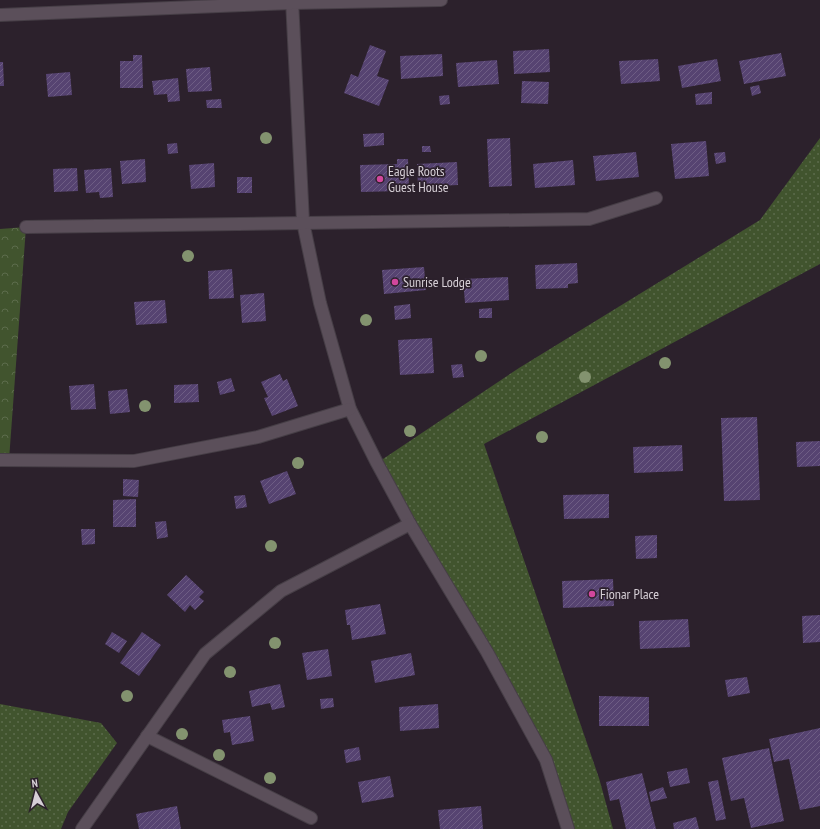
<svg xmlns="http://www.w3.org/2000/svg" width="820" height="829" viewBox="0 0 820 829" font-family="'PT Sans Narrow',sans-serif">
<style>
.grass{fill:url(#grass-dots)}
.forest{fill:url(#forest-crowns)}
.building{fill:url(#building-hatch)}
.lines{fill:none;stroke-linecap:round;stroke-linejoin:round}
.minor-casing{stroke:#463e46;stroke-width:14}
.minor{stroke:#5b4f5a;stroke-width:12}
.tree{fill:#83936f}
.hotel-dot{fill:#d1479c;stroke:#2c212c;stroke-width:1.5}
.labels{text-anchor:middle;dominant-baseline:central;stroke-width:3.5;stroke-linejoin:round;paint-order:stroke}
.poi-label{font-size:14px;fill:#d6cfd6;stroke:#2c212c;text-anchor:start}
</style>
<defs>
<pattern id="grass-dots" width="8" height="8" patternUnits="userSpaceOnUse"><rect width="8" height="8" fill="#41542e"/><path d="M2 2h.1M6 6h.1" fill="none" stroke="#5c6c4c" stroke-width="1.8" stroke-linecap="round"/></pattern>
<pattern id="forest-crowns" width="20" height="18" patternUnits="userSpaceOnUse"><rect width="20" height="18" fill="#41542e"/><path d="M2 6a3 3 0 1 1 6 0M12 15a3 3 0 1 1 6 0" fill="none" stroke="#5c6c4c"/></pattern>
<pattern id="building-hatch" width="6" height="6" patternUnits="userSpaceOnUse"><rect width="6" height="6" fill="#564371"/><path d="M-1 1l2-2M0 6l6-6M5 7l2-2" fill="none" stroke="#6e5d84"/></pattern>
</defs>
<rect width="100%" height="100%" fill="#2c212c"/>
<!-- grass -->
<g class="grass">
<path d="M820 138V264L484 444 599 778 613 829H568L546 760 377 463 519 368 760 220Z"/>
<path d="M0 704 101 723 117 743 68 812 61 829H0Z"/>
</g>
<!-- forest -->
<path class="forest" d="M26 227 9 460H0V229Z"/>
<!-- building -->
<g class="building">
<path d="M370 45 386 51 377 76 389 80 379 106 344 93 351 74 358 77Z"/>
<path d="M549 49 550 72 514 74 513 51Z"/>
<path d="M781 53 786 76 744 84 739 61Z"/>
<path d="M442 54 443 76 401 79 400 56Z"/>
<path d="M133 55H142L143 88H120V61H133Z"/>
<path d="M658 59 660 81 621 84 619 61Z"/>
<path d="M717 59 721 81 682 88 678 66Z"/>
<path d="M497 60 499 84 458 87 456 63Z"/>
<path d="M0 62H3L4 86H0Z"/>
<path d="M210 67 212 91 188 92 186 69Z"/>
<path d="M70 72 72 95 48 97 46 74Z"/>
<path d="M178 78 180 101 168 102 167 94 154 95 152 81Z"/>
<path d="M522 81 549 82 548 104 521 103Z"/>
<path d="M759 85 761 93 752 96 750 87Z"/>
<path d="M712 92V104L696 105 695 94Z"/>
<path d="M449 95 450 104 440 105 439 96Z"/>
<path d="M221 99 222 108H207L206 100Z"/>
<path d="M384 133V145L364 147 363 134Z"/>
<path d="M510 138 512 186 489 187 487 139Z"/>
<path d="M706 141 709 176 675 179 671 144Z"/>
<path d="M177 143 178 153 168 154 167 144Z"/>
<path d="M422 146H430L431 152H422Z"/>
<path d="M636 152 639 177 596 181 593 156Z"/>
<path d="M725 152 726 162 716 164 714 153Z"/>
<path d="M145 159 146 182 122 184 120 161Z"/>
<path d="M397 159H408L409 187H402L401 191 361 192 360 165 397 164Z"/>
<path d="M573 160 575 185 535 188 533 164Z"/>
<path d="M457 162 458 185 418 187 417 164Z"/>
<path d="M214 163 215 187 191 189 189 165Z"/>
<path d="M77 168 78 191 54 192 53 169Z"/>
<path d="M111 168 113 197 100 198 99 192 86 193 84 170Z"/>
<rect x="237" y="177" width="15" height="16"/>
<path d="M577 263 578 283 568 284V288L536 289 535 265Z"/>
<path d="M424 267 426 290 384 294 382 270Z"/>
<path d="M232 269 234 298 209 299 208 271Z"/>
<path d="M508 277 509 300 465 303 463 279Z"/>
<path d="M264 293 266 321 242 323 240 295Z"/>
<path d="M165 300 167 323 136 325 134 302Z"/>
<path d="M410 304 411 318 395 320 394 306Z"/>
<path d="M492 308V318H479V309Z"/>
<path d="M432 338 434 373 400 375 398 340Z"/>
<path d="M462 364 464 377 453 378 451 365Z"/>
<path d="M280 374 283 381 287 379 298 406 272 416 264 398 268 397 261 382Z"/>
<path d="M231 378 235 391 220 395 217 382Z"/>
<path d="M94 384 96 409 71 410 69 386Z"/>
<path d="M198 384 199 402 174 403V385Z"/>
<path d="M127 389 130 412 110 414 108 391Z"/>
<path d="M757 417 760 500 724 501 721 418Z"/>
<path d="M820 441V466L797 467 796 442Z"/>
<path d="M682 445 683 471 634 473 633 447Z"/>
<path d="M287 471 296 494 269 504 260 481Z"/>
<path d="M123 479 139 480 138 497 123 496Z"/>
<path d="M609 494V518L564 519 563 495Z"/>
<path d="M245 495 247 507 236 509 234 496Z"/>
<path d="M136 499V527H113V500Z"/>
<path d="M166 521 168 537 157 539 155 522Z"/>
<path d="M81 529H95V544L82 545Z"/>
<path d="M657 535V558L636 559 635 536Z"/>
<path d="M186 575 204 592 199 597 204 601 195 610 190 605 185 612 167 595Z"/>
<path d="M613 579 614 606 563 608 562 581Z"/>
<path d="M380 604 386 634 352 640 350 625H347L345 610Z"/>
<path d="M820 615V642L803 643 802 616Z"/>
<path d="M688 619 690 647 640 649 639 621Z"/>
<path d="M112 632 127 641 119 653 105 644Z"/>
<path d="M142 632 161 645 139 676 120 663Z"/>
<path d="M328 649 332 676 307 680 302 653Z"/>
<path d="M411 653 415 675 375 683 371 661Z"/>
<path d="M747 677 750 693 728 697 725 680Z"/>
<path d="M280 684 285 707 272 710 270 703 252 707 249 691Z"/>
<path d="M599 696 649 697V726H599Z"/>
<path d="M333 698 334 707 321 709 320 699Z"/>
<path d="M438 704 439 728 400 731 399 707Z"/>
<path d="M250 716 254 741 232 745 230 732 224 733 222 720Z"/>
<path d="M820 728V806L800 810 789 759 774 762 769 739Z"/>
<path d="M359 747 361 760 346 763 344 750Z"/>
<path d="M769 748 784 821 751 828 744 798 731 801 722 758Z"/>
<path d="M687 768 690 783 670 787 667 772Z"/>
<path d="M642 773 656 829H626L619 799 610 801 606 782Z"/>
<path d="M390 776 394 797 362 803 358 782Z"/>
<path d="M718 780 726 819 716 821 708 782Z"/>
<path d="M663 787 667 798 651 802 649 792Z"/>
<path d="M177 806 181 829H139L136 814Z"/>
<path d="M481 806 483 829H440L438 810Z"/>
<path d="M696 817 699 829H674L673 823Z"/>
</g>
<g class="lines">
<defs>
<g id="minor">
<path d="M292 0 303 222 320 303 350 409 377 463 410 524 487 652 546 760 568 829"/>
<path d="M0 15 292 3 441 0"/>
<path d="M26 227 589 219 656 198"/>
<path d="M0 460 134 461 258 437 350 409"/>
<path d="M147 736 311 818"/>
<path d="M82 829 205 654 281 591 410 524"/>
</g>
</defs>
<!-- minor casing -->
<use href="#minor" class="minor-casing"/>
<!-- minor -->
<use href="#minor" class="minor"/>
</g>
<!-- trees -->
<g class="tree">
<circle cx="266" cy="138" r="6"/>
<circle cx="188" cy="256" r="6"/>
<circle cx="366" cy="320" r="6"/>
<circle cx="481" cy="356" r="6"/>
<circle cx="665" cy="363" r="6"/>
<circle cx="585" cy="377" r="6"/>
<circle cx="145" cy="406" r="6"/>
<circle cx="410" cy="431" r="6"/>
<circle cx="542" cy="437" r="6"/>
<circle cx="298" cy="463" r="6"/>
<circle cx="271" cy="546" r="6"/>
<circle cx="275" cy="643" r="6"/>
<circle cx="230" cy="672" r="6"/>
<circle cx="127" cy="696" r="6"/>
<circle cx="182" cy="734" r="6"/>
<circle cx="219" cy="755" r="6"/>
<circle cx="270" cy="778" r="6"/>
</g>
<!-- markers -->
<g class="hotel-dot">
<circle cx="380" cy="179" r="4"/>
<circle cx="395" cy="282" r="4"/>
<circle cx="592" cy="594" r="4"/>
</g>
<g class="labels">
<!-- poi labels -->
<g class="poi-label">
<text x="388" y="171">Eagle Roots<tspan x="388" dy="16">Guest House</tspan></text>
<text x="403" y="282">Sunrise Lodge</text>
<text x="600" y="594">Fionar Place</text>
</g>
</g>
<!-- north arrow -->
<g transform="translate(36 793) rotate(353)" stroke="#2c212c" stroke-width="3" paint-order="stroke">
<path d="M0-3L7 15L0 10L-7 15Z" fill="#d6cfd6"/>
<text y="-6" font-size="11" font-weight="bold" text-anchor="middle" fill="#d6cfd6">N</text>
</g>
</svg>
